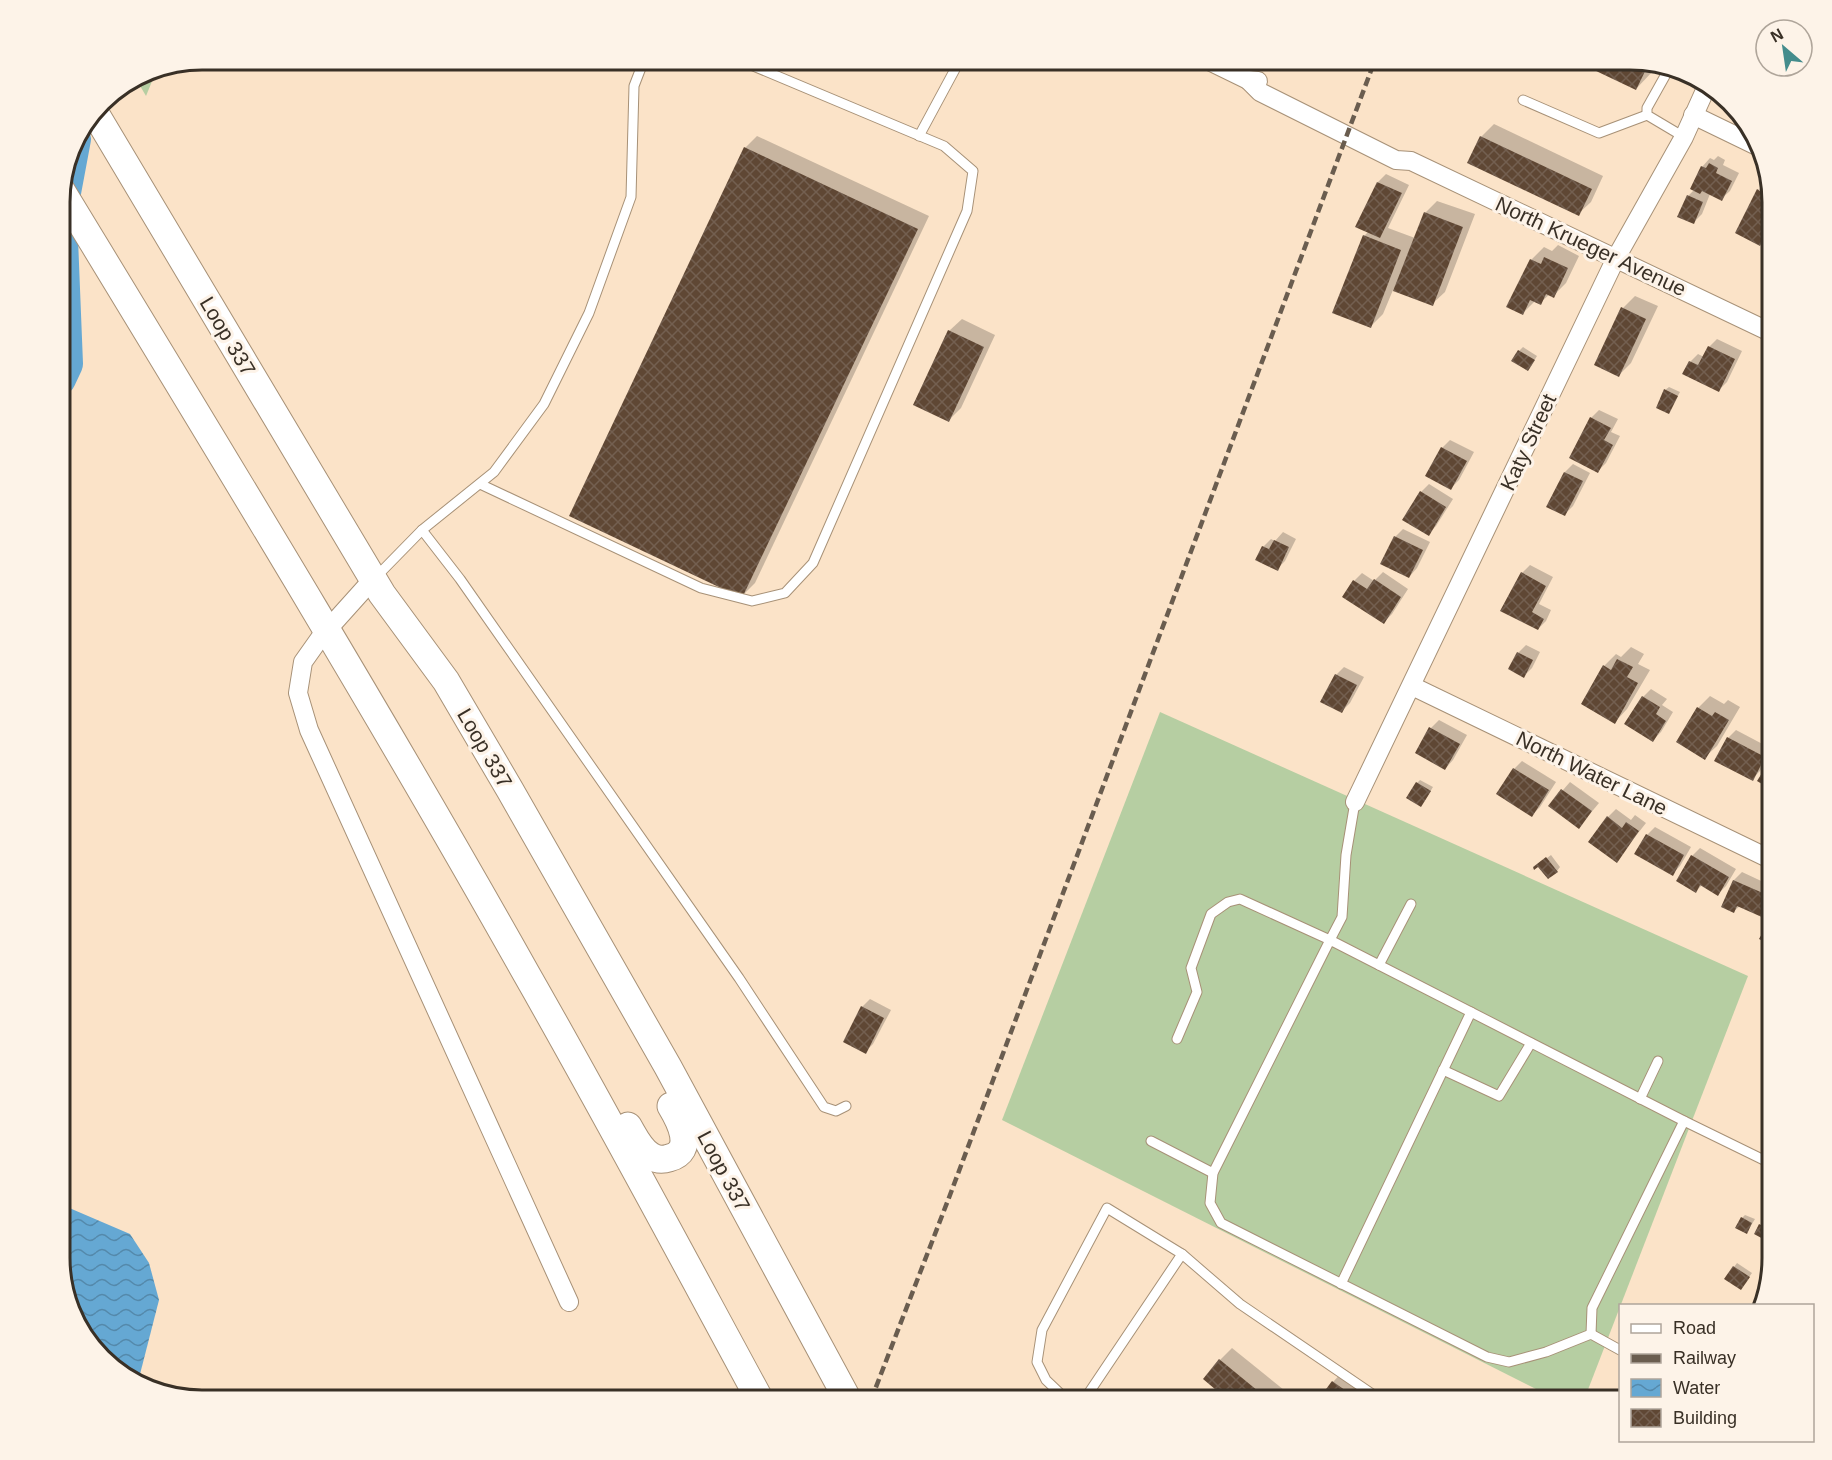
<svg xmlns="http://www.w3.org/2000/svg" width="1832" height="1460" viewBox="0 0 1832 1460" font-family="Helvetica,sans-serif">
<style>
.grass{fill:#b6cea2}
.forest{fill:url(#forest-firs)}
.water{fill:url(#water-waves)}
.shadow{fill:#0003}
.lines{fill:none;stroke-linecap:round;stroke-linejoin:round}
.river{stroke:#65a8d3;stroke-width:32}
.building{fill:url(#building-cross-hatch)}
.lane-casing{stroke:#a79177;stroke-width:11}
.street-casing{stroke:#a79177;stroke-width:20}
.primary-casing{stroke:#a79177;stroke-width:29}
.lane{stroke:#fff;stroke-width:9}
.street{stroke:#fff;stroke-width:18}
.primary{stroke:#fff;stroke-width:27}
.rail{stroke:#6a5d4f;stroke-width:4.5;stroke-dasharray:9 4.5;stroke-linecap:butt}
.labels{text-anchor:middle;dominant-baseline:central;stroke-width:6;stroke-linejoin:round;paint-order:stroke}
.street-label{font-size:21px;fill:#393026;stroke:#fdf3e8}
.rim{fill:none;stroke:#393026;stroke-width:3}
</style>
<defs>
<pattern id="forest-firs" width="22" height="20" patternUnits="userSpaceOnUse" patternTransform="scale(1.5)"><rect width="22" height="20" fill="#b6cea2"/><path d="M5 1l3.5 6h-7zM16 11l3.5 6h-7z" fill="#9db18b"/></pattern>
<pattern id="water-waves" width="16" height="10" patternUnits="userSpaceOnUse" patternTransform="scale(1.5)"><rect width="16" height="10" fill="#65a8d3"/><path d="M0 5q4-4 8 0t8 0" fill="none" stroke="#5489ab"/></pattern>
<pattern id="building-cross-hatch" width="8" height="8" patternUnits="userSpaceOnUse" patternTransform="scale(1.5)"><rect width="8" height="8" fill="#5f4734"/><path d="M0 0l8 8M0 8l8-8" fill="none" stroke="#735f50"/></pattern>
</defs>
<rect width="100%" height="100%" fill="#fbe3c8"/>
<!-- grass -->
<path class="grass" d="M1160 712 1748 976 1584 1400H1558L1002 1120Z"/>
<!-- forest -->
<path class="forest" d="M157 69 146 96 136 79 148 71Z"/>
<!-- water -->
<path class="water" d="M60 1204 130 1234 149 1263 159 1300 138 1382 109 1365 75 1320 60 1267Z"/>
<!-- shadow -->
<g class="shadow">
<path d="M1630 60 1656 64 1652 72 1636 89Z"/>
<path d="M1494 124 1603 176 1591 202 1578 214 1481 137Z"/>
<path d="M757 136 929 216 755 583 742 596 745 148Z"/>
<path d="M1718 156 1725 160 1723 165 1739 173 1730 191 1721 199 1710 194 1702 214 1694 222 1688 196 1694 190 1702 167 1710 158 1714 160Z"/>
<path d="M1386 174 1409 185 1388 228 1415 238 1425 213 1437 201 1475 214 1445 292 1432 304 1393 290 1383 314 1371 326 1364 236 1369 231 1357 226 1378 182Z"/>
<path d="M1766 182 1772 202V228L1768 236 1760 244 1758 190Z"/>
<path d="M1558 245 1579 256 1566 283 1553 296 1550 294 1540 303 1535 301 1523 313 1531 260 1544 247 1552 251Z"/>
<path d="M1635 296 1658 306 1631 363 1619 375 1623 308Z"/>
<path d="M962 319 995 335 961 408 949 420V331Z"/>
<path d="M1717 339 1742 351 1727 382 1719 390 1690 362 1698 354 1704 357 1709 347Z"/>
<path d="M1523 347 1537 356 1531 366 1519 351Z"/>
<path d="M1669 387 1680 392 1669 412 1665 390Z"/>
<path d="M1599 410 1618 419 1611 432 1620 436 1606 463 1598 471 1591 418Z"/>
<path d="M1450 440 1474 452 1459 480 1451 488 1442 448Z"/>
<path d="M1573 464 1590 473 1573 506 1565 514 1548 506 1565 472Z"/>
<path d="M1429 484 1453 499 1436 526 1428 534 1421 492Z"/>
<path d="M1403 529 1430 542 1417 568 1409 577 1395 537Z"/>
<path d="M1283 532 1296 539 1285 561 1277 569 1263 547 1271 539 1275 541Z"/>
<path d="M1530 565 1553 577 1539 604 1551 610 1546 621 1538 629 1502 610 1522 573Z"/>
<path d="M1383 572 1408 589 1392 614 1384 622 1354 581 1362 573 1374 581Z"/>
<path d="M1526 645 1540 652 1532 668 1524 676 1518 653Z"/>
<path d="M1631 647 1644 654 1638 664 1650 670 1627 709 1615 722 1604 666 1616 654 1621 657Z"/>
<path d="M1344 667 1364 677 1350 703 1342 711 1336 675Z"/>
<path d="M1651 689 1667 699 1662 705 1673 712 1661 732 1653 740 1643 697Z"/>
<path d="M1710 696 1724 704 1728 700 1740 707 1717 746 1704 758 1698 708Z"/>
<path d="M1439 720 1467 735 1453 760 1445 769 1417 753 1431 728Z"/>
<path d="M1736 730 1772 749 1760 771 1752 779 1728 738Z"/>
<path d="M1522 761 1556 782 1540 807 1532 815 1498 794 1514 769Z"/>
<path d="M1420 780 1433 787 1424 802 1417 783Z"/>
<path d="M1570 782 1599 803 1579 827 1550 805Z"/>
<path d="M1616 809 1631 820 1635 815 1646 823 1616 861 1608 817Z"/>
<path d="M1655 827 1691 847 1680 866 1672 874 1647 835Z"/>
<path d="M1700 848 1736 869 1726 886 1718 894 1702 885 1696 891 1692 856Z"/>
<path d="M1551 855 1560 867 1557 871 1539 865 1530 871Z"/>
<path d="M1742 872 1772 886V907L1763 916 1740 906 1734 911 1723 906 1734 880Z"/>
<path d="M870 999 891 1010 873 1044 865 1052 862 1007Z"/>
<path d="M1745 1215 1755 1219 1747 1232 1742 1218Z"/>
<path d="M1768 1217 1772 1219V1254L1769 1240 1760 1225Z"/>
<path d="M1737 1263 1752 1273 1744 1284 1734 1267Z"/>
<path d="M1232 1348 1294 1398 1292 1400H1231L1220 1360Z"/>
<path d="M1345 1369 1388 1400H1320L1333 1382Z"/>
</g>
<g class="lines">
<!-- river -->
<path class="river" d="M60 379 67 364 61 214 75 139"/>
</g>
<!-- building -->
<g class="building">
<path d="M1573 60H1630L1649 63 1636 90Z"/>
<path d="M1480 136 1592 189 1579 216 1467 163Z"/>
<path d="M744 147 918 229 742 598 569 516Z"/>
<path d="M1709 163 1718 168 1716 173 1732 181 1722 201 1702 191 1700 194 1690 189 1701 166 1706 168Z"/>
<path d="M1377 182 1402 193 1380 238 1355 227Z"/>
<path d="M1757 189 1771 199 1772 202V222L1760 246 1735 233Z"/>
<path d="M1687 195 1703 202 1694 224 1677 217Z"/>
<path d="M1424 212 1463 227 1433 306 1393 291Z"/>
<path d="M1363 235 1401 250 1371 328 1332 313Z"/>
<path d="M1772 243V268L1763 263Z"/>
<path d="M1544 257 1568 268 1554 298 1546 294 1541 305 1530 300 1523 315 1506 307 1530 259 1541 264Z"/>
<path d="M1621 307 1646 319 1619 377 1594 365Z"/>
<path d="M948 330 984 347 949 422 913 405Z"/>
<path d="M1708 346 1735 359 1719 392 1682 374 1689 361 1698 365Z"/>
<path d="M1518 350 1535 360 1528 371 1511 361Z"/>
<path d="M1664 389 1678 396 1669 414 1656 408Z"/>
<path d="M1590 417 1611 428 1604 440 1613 445 1598 473 1569 458Z"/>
<path d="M1441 447 1467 461 1451 490 1425 476Z"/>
<path d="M1564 472 1583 481 1565 516 1546 507Z"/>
<path d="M1420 491 1446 507 1429 536 1402 520Z"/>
<path d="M1394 536 1423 550 1409 578 1380 564Z"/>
<path d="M1274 540 1289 547 1278 571 1255 560 1262 546 1269 549Z"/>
<path d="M1521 572 1546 586 1532 612 1544 619 1538 630 1500 611Z"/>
<path d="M1374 579 1401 597 1384 624 1342 597 1353 580 1367 589Z"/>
<path d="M1517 652 1533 660 1524 678 1508 669Z"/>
<path d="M1617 659 1633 667 1627 677 1638 683 1615 724 1581 704 1603 665 1611 670Z"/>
<path d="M1335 674 1357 685 1342 713 1320 702Z"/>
<path d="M1642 696 1660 707 1656 714 1666 721 1653 742 1624 724Z"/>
<path d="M1697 707 1712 716 1715 712 1729 720 1705 760 1676 742Z"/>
<path d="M1429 727 1460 744 1445 770 1415 753Z"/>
<path d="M1727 737 1765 757 1753 781 1714 761Z"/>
<path d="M1772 757V790L1757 781Z"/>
<path d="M1513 768 1549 790 1532 817 1496 794Z"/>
<path d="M1416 782 1431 791 1421 807 1406 798Z"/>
<path d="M1561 789 1592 811 1579 829 1548 806Z"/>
<path d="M1607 816 1622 828 1626 822 1639 831 1617 863 1588 842Z"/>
<path d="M1646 834 1684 855 1673 876 1634 854Z"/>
<path d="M1691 855 1729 877 1718 896 1700 885 1696 893 1676 881Z"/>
<path d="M1546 857 1558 872 1548 879 1538 867 1534 870 1533 867Z"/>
<path d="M1733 880 1772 897 1764 918 1737 906 1734 913 1721 907Z"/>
<path d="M1772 916V946L1759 939Z"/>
<path d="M861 1006 884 1018 866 1054 843 1042Z"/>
<path d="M1772 1096V1109L1766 1106Z"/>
<path d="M1741 1217 1752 1223 1747 1234 1735 1228Z"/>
<path d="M1759 1224 1772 1231V1256L1762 1250 1767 1241 1754 1234Z"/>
<path d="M1733 1266 1750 1277 1741 1290 1724 1279Z"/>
<path d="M1219 1359 1269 1400H1228L1203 1379Z"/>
<path d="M1332 1381 1359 1400H1318Z"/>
</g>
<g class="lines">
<defs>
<g id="lane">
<path d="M1670 67 1647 108V115L1684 137"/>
<path d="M1523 100 1599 133 1647 115"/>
<path d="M919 136 960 60"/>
<path d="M480 484 701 588 752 601 785 593 813 563 967 211 973 171 944 146 739 60"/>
<path d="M422 530 460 579 739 978 824 1107 836 1111 846 1106"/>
<path d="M375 578 422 530 494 472 544 404 589 313 631 197 634 86 644 60"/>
<path d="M1379 965 1411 904"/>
<path d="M1177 1039 1197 992 1191 968 1211 914 1228 902 1240 899 1330 940 1342 917 1346 855 1355 802"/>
<path d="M1443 1070 1499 1096 1531 1043"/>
<path d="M1640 1099 1658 1061"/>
<path d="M1151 1141 1213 1173"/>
<path d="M1341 1284 1471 1012"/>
<path d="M1591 1334 1592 1308 1684 1121"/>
<path d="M1620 1350 1591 1334 1546 1352 1509 1362 1487 1357 1221 1223 1210 1203 1213 1173 1330 940 1684 1121 1772 1164"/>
<path d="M1067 1400 1046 1380 1037 1362 1042 1330 1107 1208 1182 1254 1240 1304 1381 1400"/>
<path d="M1084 1400 1182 1254"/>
</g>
<g id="street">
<path d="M1207 60 1248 80 1258 81"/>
<path d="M1248 80 1260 92 1396 160 1411 161 1772 333"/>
<path d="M1693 115 1759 147"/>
<path d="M373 579 320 638 303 662 298 693 309 730 569 1302"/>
<path d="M1412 686 1772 860"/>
<path d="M1355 802 1616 258 1684 137 1707 86"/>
</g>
<g id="primary">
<path d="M95 113 382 594 446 681 510 790 668 1067 848 1400"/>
<path d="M61 190C219 450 378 710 527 975 607 1115 683 1258 760 1400"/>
<path d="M628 1126C634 1136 640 1150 651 1156 657 1160 663 1160 669 1158 696 1151 680 1121 671 1106"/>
</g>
</defs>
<!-- lane casing -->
<use href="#lane" class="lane-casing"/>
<!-- street casing -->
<use href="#street" class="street-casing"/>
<!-- primary casing -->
<use href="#primary" class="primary-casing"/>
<!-- lane -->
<use href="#lane" class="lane"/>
<!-- street -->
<use href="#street" class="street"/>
<!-- primary -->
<use href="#primary" class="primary"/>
<!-- rail -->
<path class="rail" d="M871 1400 950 1195 1375 60"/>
</g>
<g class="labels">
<!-- street labels -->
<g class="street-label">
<text transform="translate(1591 246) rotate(25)">North Krueger Avenue</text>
<text transform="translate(228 336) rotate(59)">Loop 337</text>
<text transform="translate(1528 442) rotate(-65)">Katy Street</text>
<text transform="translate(485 748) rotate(60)">Loop 337</text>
<text transform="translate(1592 773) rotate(26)">North Water Lane</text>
<text transform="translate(724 1171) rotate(62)">Loop 337</text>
</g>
</g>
<!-- crop -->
<path d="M0 0H1832V1460H0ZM202 70H1630A132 132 0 0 1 1762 202V1258A132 132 0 0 1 1630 1390H202A132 132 0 0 1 70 1258V202A132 132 0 0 1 202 70Z" fill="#fdf3e8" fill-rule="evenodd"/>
<path class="rim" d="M202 70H1630A132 132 0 0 1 1762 202V1258A132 132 0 0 1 1630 1390H202A132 132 0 0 1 70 1258V202A132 132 0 0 1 202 70Z"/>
<!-- legend -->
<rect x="1619" y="1304" width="195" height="138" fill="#fdf3e8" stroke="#afa59a" stroke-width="1.5"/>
<rect x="1631" y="1324" width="30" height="9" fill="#ffffff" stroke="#afa59a" stroke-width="1.5"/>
<text x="1673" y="1334" font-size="18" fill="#393026">Road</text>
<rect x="1631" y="1354" width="30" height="9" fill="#6a5d4f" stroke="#afa59a" stroke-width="1.5"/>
<text x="1673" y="1364" font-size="18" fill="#393026">Railway</text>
<rect x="1631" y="1379" width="30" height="18" fill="url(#water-waves)" stroke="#afa59a" stroke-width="1.5"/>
<text x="1673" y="1394" font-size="18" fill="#393026">Water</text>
<rect x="1631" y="1409" width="30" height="18" fill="url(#building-cross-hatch)" stroke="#afa59a" stroke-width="1.5"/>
<text x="1673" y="1424" font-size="18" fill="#393026">Building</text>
<!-- north arrow -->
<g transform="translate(1784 48) rotate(331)"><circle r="28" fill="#fdf3e8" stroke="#afa59a" stroke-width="1.5"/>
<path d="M0-4.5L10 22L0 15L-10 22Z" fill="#448c8c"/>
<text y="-9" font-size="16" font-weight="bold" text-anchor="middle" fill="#393026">N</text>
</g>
</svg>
